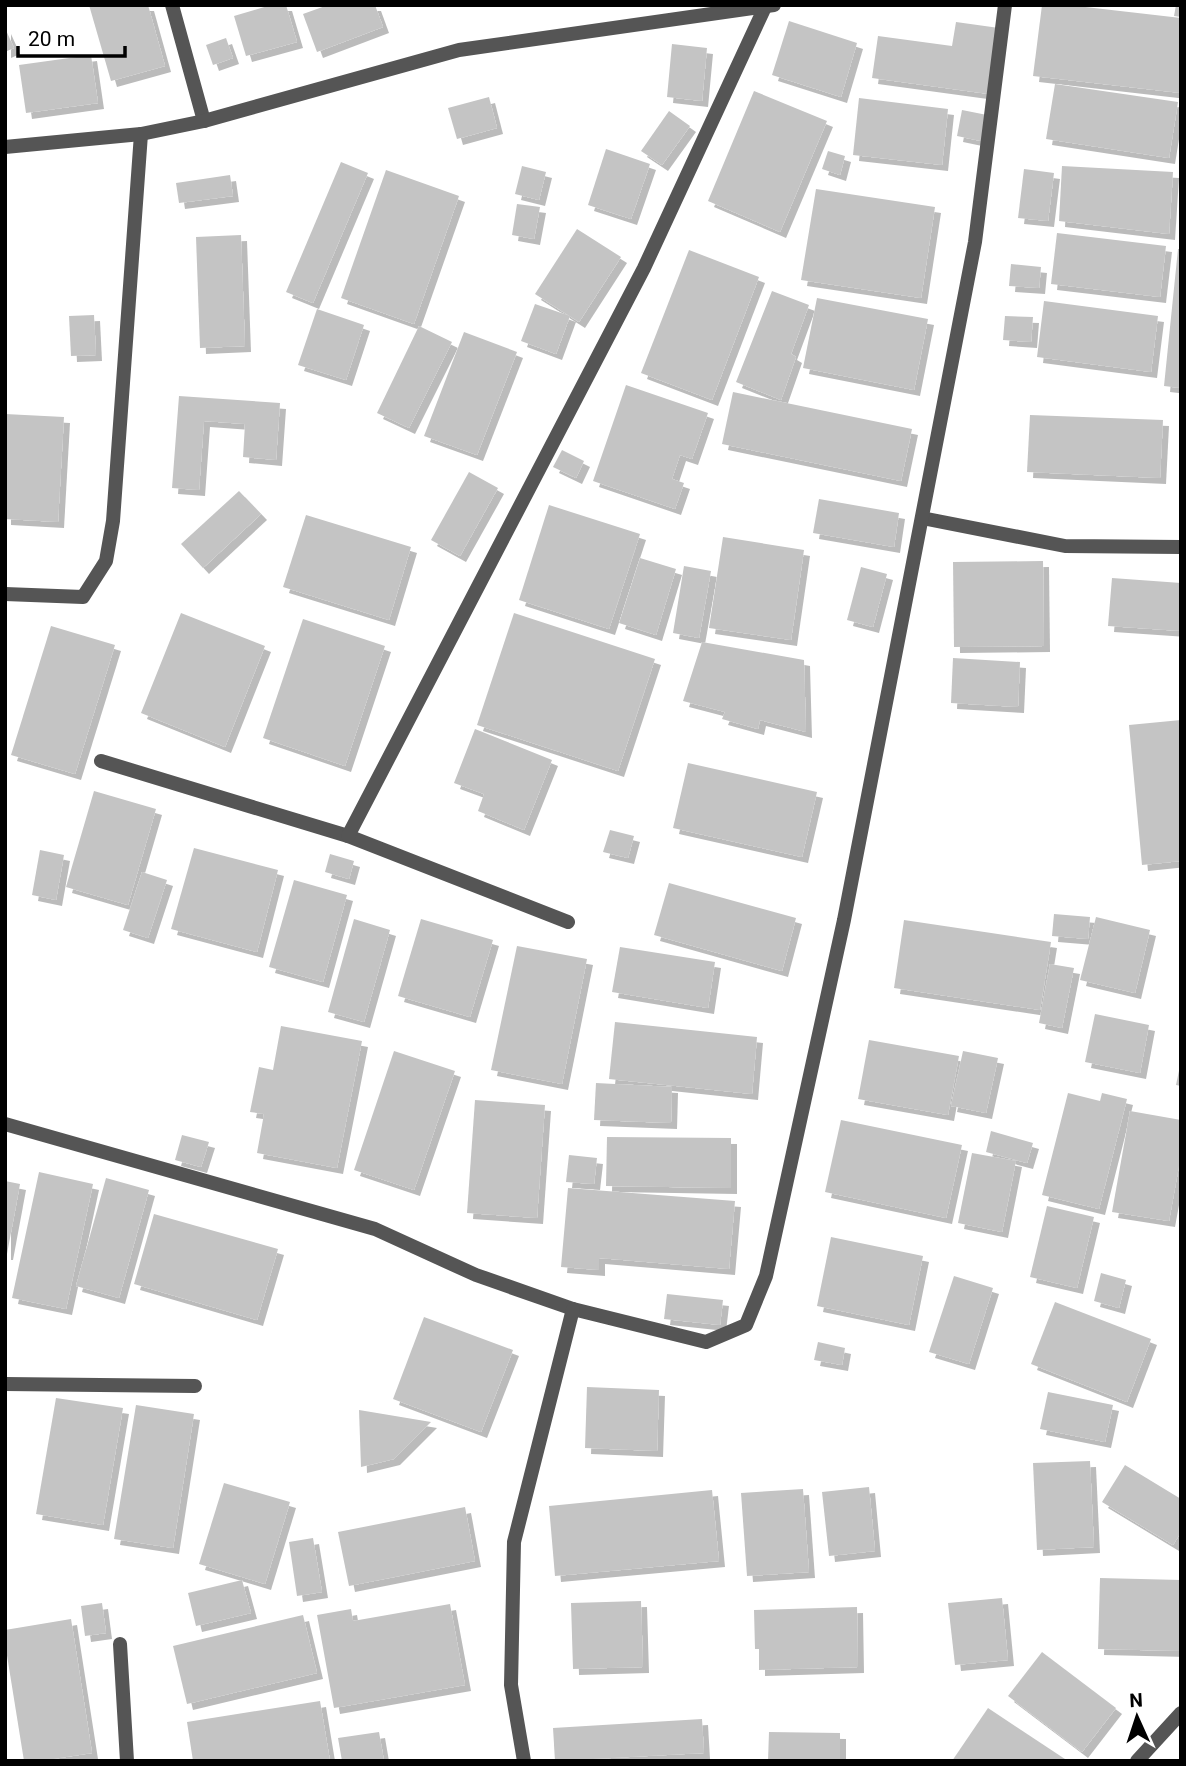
<svg xmlns="http://www.w3.org/2000/svg" width="1186" height="1766" viewBox="0 0 1186 1766" font-family="Roboto,sans-serif">
<style>
.building{fill:#c4c4c4;filter:url(#shadow)}
.lines{fill:none;stroke-linecap:round;stroke-linejoin:round}
.minor{stroke:#555;stroke-width:14}
.tertiary{stroke:#555;stroke-width:14}
</style>
<defs>
<filter id="shadow"><feDropShadow dx="6" dy="6" stdDeviation="0" flood-color="#0004"/></filter>
</defs>
<rect width="100%" height="100%" fill="#fff"/>
<!-- building -->
<g class="building">
<path d="M89 5H148L165 66 111 81Z"/>
<path d="M271 5H286L297 42 246 56 234 16Z"/>
<path d="M328 5H375L383 27 317 52 303 14Z"/>
<path d="M1042 5H1068L1181 18V93L1033 76Z"/>
<path d="M1176 5H1181V17L1174 16Z"/>
<path d="M789 21 857 43 841 97 772 75Z"/>
<path d="M956 22 999 28 989 94 872 78 878 36 952 46Z"/>
<path d="M5 28 14 48 5 52Z"/>
<path d="M226 38 233 58 213 65 206 45Z"/>
<path d="M672 44 707 48 702 101 667 97Z"/>
<path d="M91 55 98 103 26 113 19 65Z"/>
<path d="M1055 84 1178 102 1169 158 1046 139Z"/>
<path d="M754 91 827 121 780 232 708 201Z"/>
<path d="M489 97 497 128 457 139 448 108Z"/>
<path d="M859 98 948 109 942 165 853 155Z"/>
<path d="M962 110 987 115 981 141 957 136Z"/>
<path d="M669 111 690 126 662 165 641 151Z"/>
<path d="M606 149 650 164 631 219 588 205Z"/>
<path d="M828 151 845 156 840 175 822 169Z"/>
<path d="M341 162 368 173 313 303 286 292Z"/>
<path d="M522 166 546 172 539 200 515 194Z"/>
<path d="M1062 166 1173 172 1169 234 1059 221Z"/>
<path d="M1024 169 1054 173 1048 221 1018 218Z"/>
<path d="M386 170 459 196 414 324 341 298Z"/>
<path d="M230 175 233 196 179 203 176 183Z"/>
<path d="M816 189 935 207 921 298 801 280Z"/>
<path d="M517 204 540 207 534 239 512 235Z"/>
<path d="M577 229 621 257 579 322 535 294Z"/>
<path d="M1057 233 1166 246 1160 297 1051 284Z"/>
<path d="M241 235 245 346 200 348 196 237Z"/>
<path d="M1178 249H1181V388L1164 386Z"/>
<path d="M689 250 759 277 712 400 641 373Z"/>
<path d="M1011 264 1041 267 1039 288 1009 286Z"/>
<path d="M772 291 809 305 791 354 796 357 781 400 736 382Z"/>
<path d="M817 298 928 319 914 390 803 368Z"/>
<path d="M1044 301 1158 316 1151 372 1037 357Z"/>
<path d="M535 304 570 316 556 354 521 341Z"/>
<path d="M317 309 364 325 346 380 298 365Z"/>
<path d="M94 315 96 355 71 356 69 316Z"/>
<path d="M1005 316 1033 317 1031 342 1003 340Z"/>
<path d="M419 326 452 342 409 428 377 413Z"/>
<path d="M464 332 517 352 477 455 424 436Z"/>
<path d="M626 385 708 413 692 459 680 455 672 479 684 483 675 509 593 481Z"/>
<path d="M733 392 912 429 901 481 722 444Z"/>
<path d="M179 396 280 403 276 460 243 457 245 424 204 421 199 490 172 488Z"/>
<path d="M5 414 64 417 58 522 5 519Z"/>
<path d="M1030 415 1163 420 1160 478 1027 472Z"/>
<path d="M562 450 584 461 576 478 553 467Z"/>
<path d="M469 472 498 488 460 556 431 540Z"/>
<path d="M239 491 261 514 203 568 181 544Z"/>
<path d="M819 499 899 513 894 547 813 533Z"/>
<path d="M549 505 640 534 609 629 519 600Z"/>
<path d="M306 515 411 547 389 620 283 587Z"/>
<path d="M723 537 804 550 791 640 709 628Z"/>
<path d="M640 558 676 569 656 635 619 623Z"/>
<path d="M1043 561 1044 646 954 647 953 562Z"/>
<path d="M684 566 711 571 699 638 673 633Z"/>
<path d="M861 567 887 574 873 627 847 620Z"/>
<path d="M1112 578 1181 583V631L1108 626Z"/>
<path d="M181 613 265 646 225 747 141 713Z"/>
<path d="M514 613 655 659 618 771 477 725Z"/>
<path d="M303 619 385 646 345 766 263 738Z"/>
<path d="M51 626 115 645 75 774 11 755Z"/>
<path d="M702 642 804 660 806 732 760 720 758 729 722 719 725 712 683 701Z"/>
<path d="M953 658 1020 662 1018 707 951 703Z"/>
<path d="M1181 720V861L1142 865 1129 725Z"/>
<path d="M475 729 552 760 524 830 478 811 484 794 454 783Z"/>
<path d="M688 763 817 792 802 857 673 828Z"/>
<path d="M94 791 156 809 128 905 66 887Z"/>
<path d="M610 830 634 836 628 858 603 852Z"/>
<path d="M194 848 278 870 257 952 171 929Z"/>
<path d="M40 850 64 855 56 900 32 895Z"/>
<path d="M330 854 354 861 349 879 325 872Z"/>
<path d="M142 872 167 880 148 938 123 930Z"/>
<path d="M294 880 347 895 323 982 269 967Z"/>
<path d="M669 883 796 918 782 971 654 935Z"/>
<path d="M1054 914 1090 917 1088 939 1052 936Z"/>
<path d="M1096 917 1150 930 1135 993 1080 980Z"/>
<path d="M354 919 390 930 364 1022 328 1012Z"/>
<path d="M421 919 493 940 470 1017 398 996Z"/>
<path d="M904 920 1051 942 1040 1010 894 988Z"/>
<path d="M517 946 587 959 562 1084 491 1070Z"/>
<path d="M620 947 715 962 708 1008 612 992Z"/>
<path d="M1050 964 1074 968 1062 1028 1039 1023Z"/>
<path d="M1095 1014 1149 1025 1140 1073 1085 1062Z"/>
<path d="M615 1022 757 1037 752 1094 609 1079Z"/>
<path d="M281 1026 362 1041 337 1168 257 1153 264 1114 250 1112 259 1067 273 1070Z"/>
<path d="M869 1040 959 1056 948 1115 858 1099Z"/>
<path d="M394 1051 455 1071 414 1190 354 1170Z"/>
<path d="M963 1051 998 1058 986 1113 951 1106Z"/>
<path d="M1180 1066H1181V1086L1176 1085Z"/>
<path d="M596 1083 672 1087 671 1123 594 1120Z"/>
<path d="M1068 1093 1100 1101 1102 1093 1127 1099 1099 1209 1042 1195Z"/>
<path d="M475 1100 545 1105 537 1218 467 1213Z"/>
<path d="M1130 1111 1181 1120V1155L1169 1221 1112 1212Z"/>
<path d="M841 1120 962 1145 946 1218 825 1192Z"/>
<path d="M991 1131 1033 1143 1027 1163 986 1152Z"/>
<path d="M182 1135 209 1142 201 1167 175 1160Z"/>
<path d="M607 1137 731 1138V1188L606 1186Z"/>
<path d="M972 1153 1016 1161 1002 1232 958 1223Z"/>
<path d="M569 1155 597 1158 594 1184 566 1182Z"/>
<path d="M39 1172 93 1184 66 1309 12 1298Z"/>
<path d="M106 1178 149 1190 119 1298 76 1286Z"/>
<path d="M5 1181 20 1184 7 1254H5Z"/>
<path d="M568 1188 735 1201 729 1269 599 1258V1270L561 1267Z"/>
<path d="M1047 1206 1094 1217 1077 1288 1030 1277Z"/>
<path d="M154 1214 278 1249 257 1320 134 1284Z"/>
<path d="M831 1237 923 1256 909 1325 817 1306Z"/>
<path d="M1101 1273 1126 1280 1119 1308 1094 1301Z"/>
<path d="M954 1276 993 1288 969 1364 929 1352Z"/>
<path d="M667 1294 723 1300 720 1325 664 1319Z"/>
<path d="M1055 1302 1151 1339 1127 1402 1031 1364Z"/>
<path d="M424 1317 513 1350 481 1432 393 1399Z"/>
<path d="M818 1342 845 1348 842 1365 814 1360Z"/>
<path d="M587 1387 659 1390 657 1451 585 1448Z"/>
<path d="M1048 1392 1113 1405 1105 1442 1040 1429Z"/>
<path d="M56 1398 123 1408 103 1525 36 1514Z"/>
<path d="M136 1405 194 1414 173 1548 114 1539Z"/>
<path d="M359 1410 431 1422 394 1459 361 1467Z"/>
<path d="M1090 1461 1094 1547 1037 1550 1033 1463Z"/>
<path d="M1125 1465 1181 1499V1532L1173 1545 1102 1502Z"/>
<path d="M224 1483 290 1502 265 1584 199 1564Z"/>
<path d="M869 1487 875 1551 829 1556 822 1492Z"/>
<path d="M803 1489 809 1572 747 1576 741 1493Z"/>
<path d="M712 1490 719 1561 555 1576 549 1506Z"/>
<path d="M465 1507 475 1561 349 1586 338 1532Z"/>
<path d="M313 1538 322 1592 297 1596 289 1542Z"/>
<path d="M1100 1578 1181 1580V1651L1098 1649Z"/>
<path d="M242 1580 251 1613 196 1626 188 1593Z"/>
<path d="M1002 1598 1008 1660 955 1665 948 1603Z"/>
<path d="M641 1601 643 1667 573 1669 571 1603Z"/>
<path d="M102 1603 106 1633 85 1636 81 1606Z"/>
<path d="M450 1604 465 1685 334 1708 317 1615 351 1609 353 1621Z"/>
<path d="M857 1607 858 1667 759 1670V1649H755L754 1610Z"/>
<path d="M303 1615 317 1673 187 1704 173 1646Z"/>
<path d="M71 1619 92 1753 40 1761H24L5 1643V1630Z"/>
<path d="M1042 1652 1116 1708 1082 1752 1008 1696Z"/>
<path d="M320 1701 330 1761H193L187 1722Z"/>
<path d="M988 1708 1068 1761H952Z"/>
<path d="M702 1719 704 1753 555 1761 553 1728Z"/>
<path d="M379 1732 384 1761H342L338 1738Z"/>
<path d="M769 1732 840 1733V1761H768Z"/>
</g>
<g class="lines">
<!-- minor -->
<g class="minor">
<path d="M172 5 204 121"/>
<path d="M922 518 1065 546 1181 547"/>
<path d="M5 594 83 597 106 561 113 521 141 134"/>
<path d="M101 761 348 836 568 922"/>
<path d="M348 836 644 268 765 7"/>
<path d="M5 1124 375 1229 476 1275 573 1309 706 1342 746 1325 766 1276 844 920 975 242 1005 5"/>
<path d="M5 1384 195 1386"/>
<path d="M120 1644 127 1761"/>
<path d="M524 1761 511 1685 514 1542 573 1309"/>
<path d="M1137 1761 1181 1713"/>
</g>
<!-- tertiary -->
<path class="tertiary" d="M5 147 141 134 204 121 459 50 774 5"/>
</g>
<!-- border -->
<rect width="1186" height="1766" fill="none" stroke="#000000" stroke-width="14"/>
<!-- north arrow -->
<g transform="translate(1137 1717) rotate(357)" stroke="#ffffff" stroke-width="5" paint-order="stroke">
<path d="M0-5L12 26L0 18L-12 26Z" fill="#000000"/>
<text y="-10" font-size="19" font-weight="bold" text-anchor="middle" fill="#000000">N</text>
</g>
<!-- scale -->
<path d="M18 46v10h107v-10" fill="none" stroke="#000000" stroke-width="3.5"/>
<text x="28" y="46" font-size="21" fill="#000000" stroke="#ffffff" stroke-width="5" paint-order="stroke">20 m</text>
</svg>
